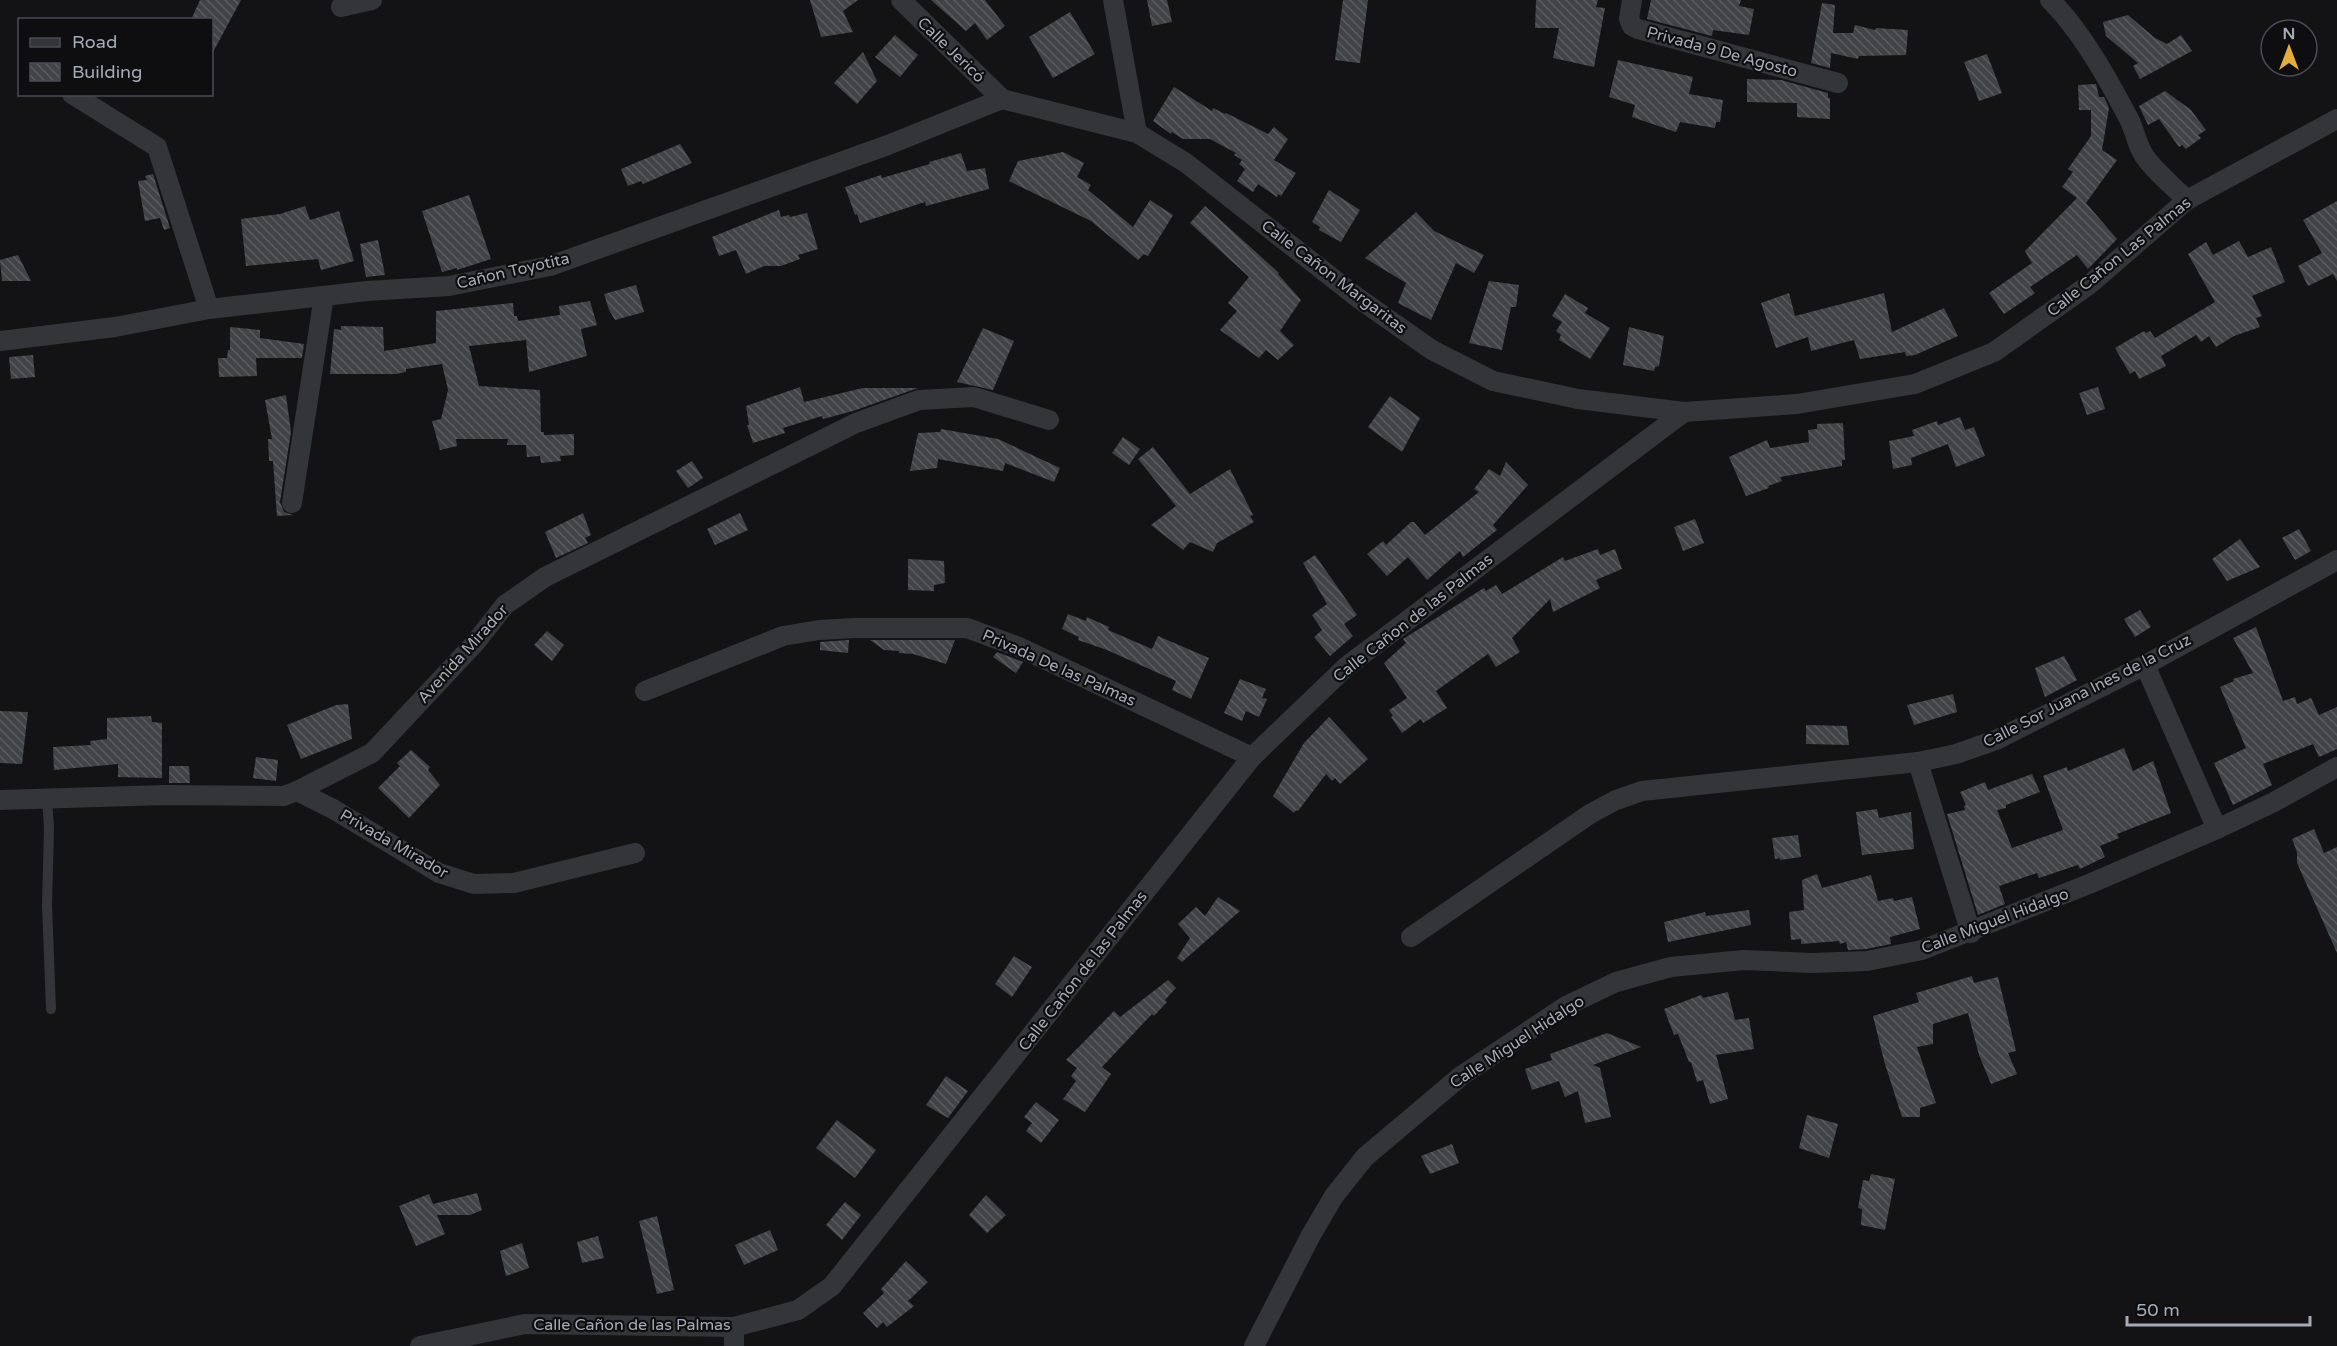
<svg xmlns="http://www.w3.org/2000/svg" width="2337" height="1346" viewBox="0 0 2337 1346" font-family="'Varela Round',sans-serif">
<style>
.building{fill:url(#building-back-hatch)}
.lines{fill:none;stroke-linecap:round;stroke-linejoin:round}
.service{stroke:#343539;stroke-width:10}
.minor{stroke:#343539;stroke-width:20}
.labels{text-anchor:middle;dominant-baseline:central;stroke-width:4.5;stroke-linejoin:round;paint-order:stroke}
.street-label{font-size:16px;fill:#a6aab4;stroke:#0e0e10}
</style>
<defs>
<pattern id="building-back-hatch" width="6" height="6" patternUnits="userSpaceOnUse" patternTransform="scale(1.5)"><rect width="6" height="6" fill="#424347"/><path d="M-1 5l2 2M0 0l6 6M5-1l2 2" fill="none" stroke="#5a5b5f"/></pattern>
</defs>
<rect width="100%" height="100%" fill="#131315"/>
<!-- building -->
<g class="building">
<path d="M200 0H241L212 54V20H191Z"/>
<path d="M810 0H858L843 11 853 32 821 37Z"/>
<path d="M931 0H985L1005 26 987 40 975 23 966 31Z"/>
<path d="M1147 0H1167L1172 22 1152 26Z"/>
<path d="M1343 0H1368L1360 63 1335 60Z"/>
<path d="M1536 0H1598L1596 7 1605 8 1594 67 1553 58 1559 28H1535Z"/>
<path d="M1651 0H1741L1739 6 1754 9 1749 35 1713 30 1712 36 1647 19Z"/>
<path d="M1822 3 1835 5 1833 33H1853L1855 25 1875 30 1876 28 1908 30 1906 55 1859 56 1858 59 1831 53 1830 68 1811 63Z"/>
<path d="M1070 12 1095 54 1053 78 1029 37Z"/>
<path d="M2128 15 2155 38 2167 44 2181 35 2192 51 2140 79 2133 66 2138 63 2106 36 2103 22Z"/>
<path d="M895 35 918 55 900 77 875 57Z"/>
<path d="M863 52 877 81 857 104 834 83Z"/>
<path d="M1987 54 2002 93 1979 101 1964 62Z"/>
<path d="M1618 60 1693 77 1689 94 1723 100 1720 122H1716L1715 128 1680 122 1676 132 1632 117 1635 105 1609 97Z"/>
<path d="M1747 79 1781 80 1828 93V98H1830V119L1797 117V103L1747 102Z"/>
<path d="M2096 84 2099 97H2104L2109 108 2102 150 2117 160 2086 203 2117 239 2088 269 2077 255 2030 287 2035 293 2004 314 1989 293 2032 263 2025 251 2077 198 2062 187 2073 172 2068 169 2091 136V110H2079L2078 85Z"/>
<path d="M1174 87 1212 111 1213 108 1225 114 1226 113 1268 134 1274 127 1288 139 1274 160 1296 173 1281 196 1278 194 1277 197 1258 184 1253 192 1237 181 1245 169 1239 164 1242 160 1234 155 1236 153 1210 139H1183L1172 132 1171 134 1153 121Z"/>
<path d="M2165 91 2191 110 2206 130 2198 135 2201 138 2186 149 2182 145 2179 147 2159 119 2148 125 2139 106Z"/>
<path d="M680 144 692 163 643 184 641 181 628 186 621 169Z"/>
<path d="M1063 152 1084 163 1077 177 1091 185 1088 190 1133 227 1150 200 1173 215 1148 256 1144 254 1138 260 1091 221 1009 181 1018 161Z"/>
<path d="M961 153 967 171 985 168 989 189 926 206 925 202 860 223 857 214 855 215 845 187 881 175 882 178 930 164 929 162Z"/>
<path d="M153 174 170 228 164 230 160 218 145 221 138 181 147 180 145 176Z"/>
<path d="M1329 190 1360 210 1341 242 1319 230 1320 227 1312 222Z"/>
<path d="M469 195 491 259 457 270V268L442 272 422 211Z"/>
<path d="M2337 201V281L2333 274 2308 286 2298 266 2322 253 2303 220Z"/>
<path d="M305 206 310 220 339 211 354 261 321 270 318 259 246 266 241 219 280 214Z"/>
<path d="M1205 206 1279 273 1278 274 1301 300 1280 331 1294 345 1278 360 1266 350 1259 358 1220 330 1237 311 1228 303 1249 277 1190 223Z"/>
<path d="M779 210 781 217 789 215 790 217 807 213 818 249 798 255 800 259 781 266H764L746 274 736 250 719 256 712 237Z"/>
<path d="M1416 212 1434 231 1484 255 1474 273 1456 263 1431 320 1398 303 1406 283 1365 258Z"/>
<path d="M378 240 385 275 366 277 360 244Z"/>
<path d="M2239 241 2248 257 2271 247 2285 282 2252 296 2262 316 2256 318 2260 327 2234 336 2216 347 2209 336 2201 342 2196 335 2161 356 2166 366 2139 379 2135 371 2130 374 2115 348 2144 331 2146 333 2150 331 2155 338 2215 302 2188 254 2206 242 2213 255Z"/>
<path d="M18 255 31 281H2L0 260Z"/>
<path d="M1489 281 1519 285 1516 307H1511L1502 350 1469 343Z"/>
<path d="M636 285 644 312 615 320 609 310 604 294Z"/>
<path d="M1789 293 1795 316 1884 293 1892 332 1944 308 1958 336 1915 355 1906 356 1905 352 1860 359 1854 340 1811 351 1808 337 1776 348 1761 303Z"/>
<path d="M1565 294 1588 308 1585 313 1610 328 1590 359 1559 340 1561 335 1556 331 1562 322 1552 316Z"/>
<path d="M590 301 597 325 581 329 587 356 529 372 526 340 469 346 479 386 540 390 541 432H544V435L574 434V455L560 456 561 461 541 463 540 456 527 457 526 445H507L508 439H456L457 446 440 450 432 421 441 419 448 390 442 364 406 369V372L396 374H330L334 329 341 330V326L383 327 384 351 436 343V311L513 303 514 316H517L518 321 560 315 559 306Z"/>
<path d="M230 327 260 330V338L304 344 302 358H256L257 376 219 377 218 358H227L228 350H230Z"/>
<path d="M1629 327 1664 336 1659 366 1655 367 1654 371 1623 365Z"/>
<path d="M983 328 1014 341 993 390 957 382Z"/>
<path d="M33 355 35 377 11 379 9 357Z"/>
<path d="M800 387 804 402 863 388H918L853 411 823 419 822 416 783 428 785 433 753 443 747 425H749L746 406Z"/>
<path d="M2098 387 2105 409 2087 415 2079 393Z"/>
<path d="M286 395 291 432 280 502 284 512 293 515 277 516 273 461H269L268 439H272L265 400Z"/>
<path d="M1390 396 1420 418 1402 452 1368 427Z"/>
<path d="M1960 417 1965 430 1974 427 1985 456 1956 467 1948 444 1911 458 1912 465 1893 469 1889 441 1914 436 1912 430 1937 421 1938 425Z"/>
<path d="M1843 423 1845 460H1842V466L1780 477 1782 481 1768 486 1769 488 1746 496 1729 457 1767 440 1770 448 1809 442 1808 430 1817 429V424Z"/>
<path d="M941 429 998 439 1060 468 1054 482 1005 463 1003 471 938 459 937 468 910 471 918 433 940 432Z"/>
<path d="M1123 437 1140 449 1129 465 1112 453Z"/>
<path d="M1153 447 1190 494 1230 469 1253 515 1250 516 1254 522 1217 543 1213 552 1190 542 1183 550 1151 525 1176 506 1138 459Z"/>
<path d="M692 461 703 478 688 488 676 471Z"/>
<path d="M1506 462 1528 485 1493 525 1497 530 1463 557 1460 551 1427 580 1408 557 1387 576 1367 554 1383 541 1386 545 1411 522H1414L1425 535 1479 492 1474 489 1489 469 1500 476Z"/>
<path d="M583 513 591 535 585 538 588 543 556 558 545 532Z"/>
<path d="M740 513 748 530 715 545 707 529Z"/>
<path d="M1695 519 1704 543 1683 551 1674 527Z"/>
<path d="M2299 529 2311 551 2295 560 2282 538Z"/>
<path d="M2240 539 2260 567 2227 581 2212 559Z"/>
<path d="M1598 549 1600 555 1615 549 1622 569 1596 580 1600 588 1553 612 1550 599 1512 638 1520 652 1496 667 1488 654 1436 691 1447 708 1423 723 1421 719 1402 733 1391 717 1393 716 1389 710 1407 698 1384 663 1406 643 1403 639 1484 588 1486 591 1496 585 1502 594 1563 557 1565 561Z"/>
<path d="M1315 555 1357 615 1344 624 1353 636 1330 656 1314 637 1322 630 1312 615 1327 604 1303 563Z"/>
<path d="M908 559 944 561 945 583 934 585V591L908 590Z"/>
<path d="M2140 610 2151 627 2135 637 2124 619Z"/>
<path d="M1068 614 1086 621 1087 617 1109 627 1108 630 1152 649 1158 636 1209 658 1191 699 1172 690 1176 681 1107 650 1078 640 1079 637 1062 629Z"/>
<path d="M2256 627 2283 701 2295 697 2297 704 2311 698 2319 715 2337 707V749L2319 757 2313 744 2263 764 2272 785 2233 805 2214 763 2246 748 2220 687 2234 681 2233 679 2253 673 2233 638Z"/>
<path d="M547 631 564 645 552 661 534 645Z"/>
<path d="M849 640 848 653 820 650V642Z"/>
<path d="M870 640H955L946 664 913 654 899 653V651L884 650Z"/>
<path d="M997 652 1023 662 1016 673 993 657Z"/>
<path d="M2064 656 2077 680 2045 697 2035 668Z"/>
<path d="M1240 679 1266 689 1262 698 1267 699 1259 717 1246 711 1242 721 1224 713Z"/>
<path d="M1953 694 1957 712 1914 725 1907 705Z"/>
<path d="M348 704 352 739 301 759 287 725 336 705Z"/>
<path d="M0 711 28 712 22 764 0 763Z"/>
<path d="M151 716 152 722 162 723V778L118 777V764L54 770 53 747 91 745 90 741 107 739V718Z"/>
<path d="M1329 717 1368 759 1340 784 1335 778 1332 781 1326 774 1298 811 1296 810 1294 813 1273 796 1304 743Z"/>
<path d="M1806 725 1847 726 1849 745 1806 744Z"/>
<path d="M2124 748 2133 771 2153 761 2171 813 2117 834 2119 838 2100 846 2105 857 2080 869 2078 865 2039 878 2037 873 1999 886 2005 904 1978 915 1947 814 1965 810 1964 806 1966 805 1960 792 1985 782 1988 790 2032 774 2040 792 2006 805V808L1997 810 2012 848 2063 830 2043 776 2067 767 2068 771Z"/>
<path d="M411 750 430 767 428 770 440 785 409 818 378 788 400 766 397 763Z"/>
<path d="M256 757 278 760 276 781 253 778Z"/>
<path d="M169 766H189L190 783H169Z"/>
<path d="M1877 809 1879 818 1911 812 1914 849 1862 855 1856 812Z"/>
<path d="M2314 829 2324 853 2337 847V953L2297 863V852L2292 839Z"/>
<path d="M1798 835 1801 857 1780 860V858L1775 859 1772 838Z"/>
<path d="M1817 874 1822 888 1871 875 1878 901 1893 898 1894 901 1912 897 1920 929 1890 937 1891 944 1866 949 1848 950 1846 942 1840 944 1839 941 1801 944V939L1791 940 1789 912 1804 910 1802 880Z"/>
<path d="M1218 897 1240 911 1182 962 1177 958 1190 938 1178 924 1196 907 1205 916Z"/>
<path d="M1749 910 1751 925 1668 942 1664 922 1705 912 1706 916Z"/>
<path d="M1014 956 1032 967 1012 997 995 984Z"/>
<path d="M1972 976 1974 983 1998 977 2016 1051 2008 1053 2017 1074 1991 1084 1979 1055 1968 1013 1933 1024V1044L1917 1047 1936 1103 1920 1108V1117H1902L1884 1061 1873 1016 1919 1002 1916 993Z"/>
<path d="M1168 980 1176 988 1165 1000 1167 1002 1154 1016 1152 1014 1102 1067 1111 1074 1085 1112 1063 1099 1076 1081 1071 1076 1077 1068 1066 1060 1114 1011 1120 1017Z"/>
<path d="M1728 992 1735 1020 1749 1018 1754 1049 1716 1055 1728 1099 1710 1104 1703 1080 1697 1082 1691 1062H1689L1678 1034 1674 1035 1664 1009 1701 995 1703 998Z"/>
<path d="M1607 1033 1641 1047 1593 1065 1600 1068 1611 1117 1585 1123 1578 1091 1565 1097 1559 1081 1532 1090 1525 1069 1552 1060 1550 1054Z"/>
<path d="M946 1076 968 1091 948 1118 926 1105Z"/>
<path d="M1036 1102 1059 1120 1041 1143 1026 1131 1032 1123 1024 1117Z"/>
<path d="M1807 1115 1838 1124 1829 1158 1799 1148Z"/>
<path d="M837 1120 876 1150 855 1178 816 1148Z"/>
<path d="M1452 1144 1459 1163 1430 1174 1421 1156Z"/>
<path d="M1871 1174 1895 1179 1885 1230 1861 1225 1862 1209 1858 1208 1863 1180 1869 1181Z"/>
<path d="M477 1193 482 1210 470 1215H437L445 1234 416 1246 399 1206 429 1194 433 1204Z"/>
<path d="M986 1195 1006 1215 987 1233 969 1215Z"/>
<path d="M845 1202 861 1215 842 1240 826 1225Z"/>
<path d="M657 1216 674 1290 657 1294 639 1221Z"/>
<path d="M770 1230 778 1250 744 1265 735 1245Z"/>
<path d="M598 1236 604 1258 582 1263 577 1242Z"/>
<path d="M522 1243 529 1268 506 1276 500 1251Z"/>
<path d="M906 1261 928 1282 908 1301 914 1306 887 1327 883 1322 877 1328 863 1313 884 1293 881 1289Z"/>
</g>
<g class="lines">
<!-- service -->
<path class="service" d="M47 799 49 828 47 905 51 1009"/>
<!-- minor -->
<g class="minor">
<path d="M901 0 1002 99 1137 133 1186 163 1358 298 1432 350 1493 381 1578 399 1684 412 1797 404 1915 384 1994 352 2090 284 2187 200 2337 119"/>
<path d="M1113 0 1137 133"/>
<path d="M1632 0 1629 19 1632 26 1638 29 1838 83"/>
<path d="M2050 0C2081 30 2109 81 2129 119 2136 133 2137 148 2148 161 2159 175 2174 187 2187 200"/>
<path d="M341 7 372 0"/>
<path d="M72 94 157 147 209 309"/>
<path d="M0 341 115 327 209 309 367 291 449 286 550 266 888 145 1002 99"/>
<path d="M292 503 324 296"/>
<path d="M2145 665 2217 829"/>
<path d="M645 691 783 636 819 630 854 628H967L1019 647 1252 757"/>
<path d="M1918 762 1971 933"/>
<path d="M297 791 333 809 439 873 474 884 514 883 635 853"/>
<path d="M0 800 165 795 284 796 297 791 372 753 475 643 505 605 545 577 856 423 919 400 974 397 1049 420"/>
<path d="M1411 937 1590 814 1616 800 1642 791 1918 762 1956 754 1996 740 2145 665 2337 560"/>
<path d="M734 1327V1346"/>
<path d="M420 1346 525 1324 734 1327 798 1310 832 1286 1252 757 1347 666 1684 412"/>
<path d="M1254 1346 1311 1235 1334 1196 1365 1157 1461 1076 1566 1006 1616 982 1671 967 1744 960 1812 963 1867 961 1922 950 2089 884 2217 829 2274 802 2337 767"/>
</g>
</g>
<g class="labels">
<!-- street labels -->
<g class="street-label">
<text transform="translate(951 50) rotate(44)">Calle Jericó</text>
<text transform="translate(1722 52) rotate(15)">Privada 9 De Agosto</text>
<text transform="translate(2119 257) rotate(-39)">Calle Cañon Las Palmas</text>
<text transform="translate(513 271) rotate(-13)">Cañon Toyotita</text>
<text transform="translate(1334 277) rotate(37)">Calle Cañon Margaritas</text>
<text transform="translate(1413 618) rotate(-38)">Calle Cañon de las Palmas</text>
<text transform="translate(463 654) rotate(-48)">Avenida Mirador</text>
<text transform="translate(1059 668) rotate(24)">Privada De las Palmas</text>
<text transform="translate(2087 691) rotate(-27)">Calle Sor Juana Ines de la Cruz</text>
<text transform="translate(394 844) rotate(30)">Privada Mirador</text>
<text transform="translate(1995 921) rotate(-21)">Calle Miguel Hidalgo</text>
<text transform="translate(1083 971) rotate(-52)">Calle Cañon de las Palmas</text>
<text transform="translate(1517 1042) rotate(-33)">Calle Miguel Hidalgo</text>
<text x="632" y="1325">Calle Cañon de las Palmas</text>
</g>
</g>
<!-- legend -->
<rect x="18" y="18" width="195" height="78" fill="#0e0e10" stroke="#4b4c52" stroke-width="1.5"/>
<rect x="30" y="38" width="30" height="9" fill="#343539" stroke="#4b4c52" stroke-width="1.5"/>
<text x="72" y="48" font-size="18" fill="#a6aab4">Road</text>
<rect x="30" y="63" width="30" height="18" fill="url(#building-back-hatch)" stroke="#4b4c52" stroke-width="1.5"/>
<text x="72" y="78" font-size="18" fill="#a6aab4">Building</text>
<!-- north arrow -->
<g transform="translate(2289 48)"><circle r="28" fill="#0e0e10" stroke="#4b4c52" stroke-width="1.5"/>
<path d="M0-4.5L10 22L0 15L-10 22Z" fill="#e4ae3c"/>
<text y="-9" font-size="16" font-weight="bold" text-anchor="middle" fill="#a6aab4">N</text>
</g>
<!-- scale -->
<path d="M2127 1316v9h183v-9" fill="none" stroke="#a6aab4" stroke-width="3"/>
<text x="2136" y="1316" font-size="18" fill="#a6aab4" stroke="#0e0e10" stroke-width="4.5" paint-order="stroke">50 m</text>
</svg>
